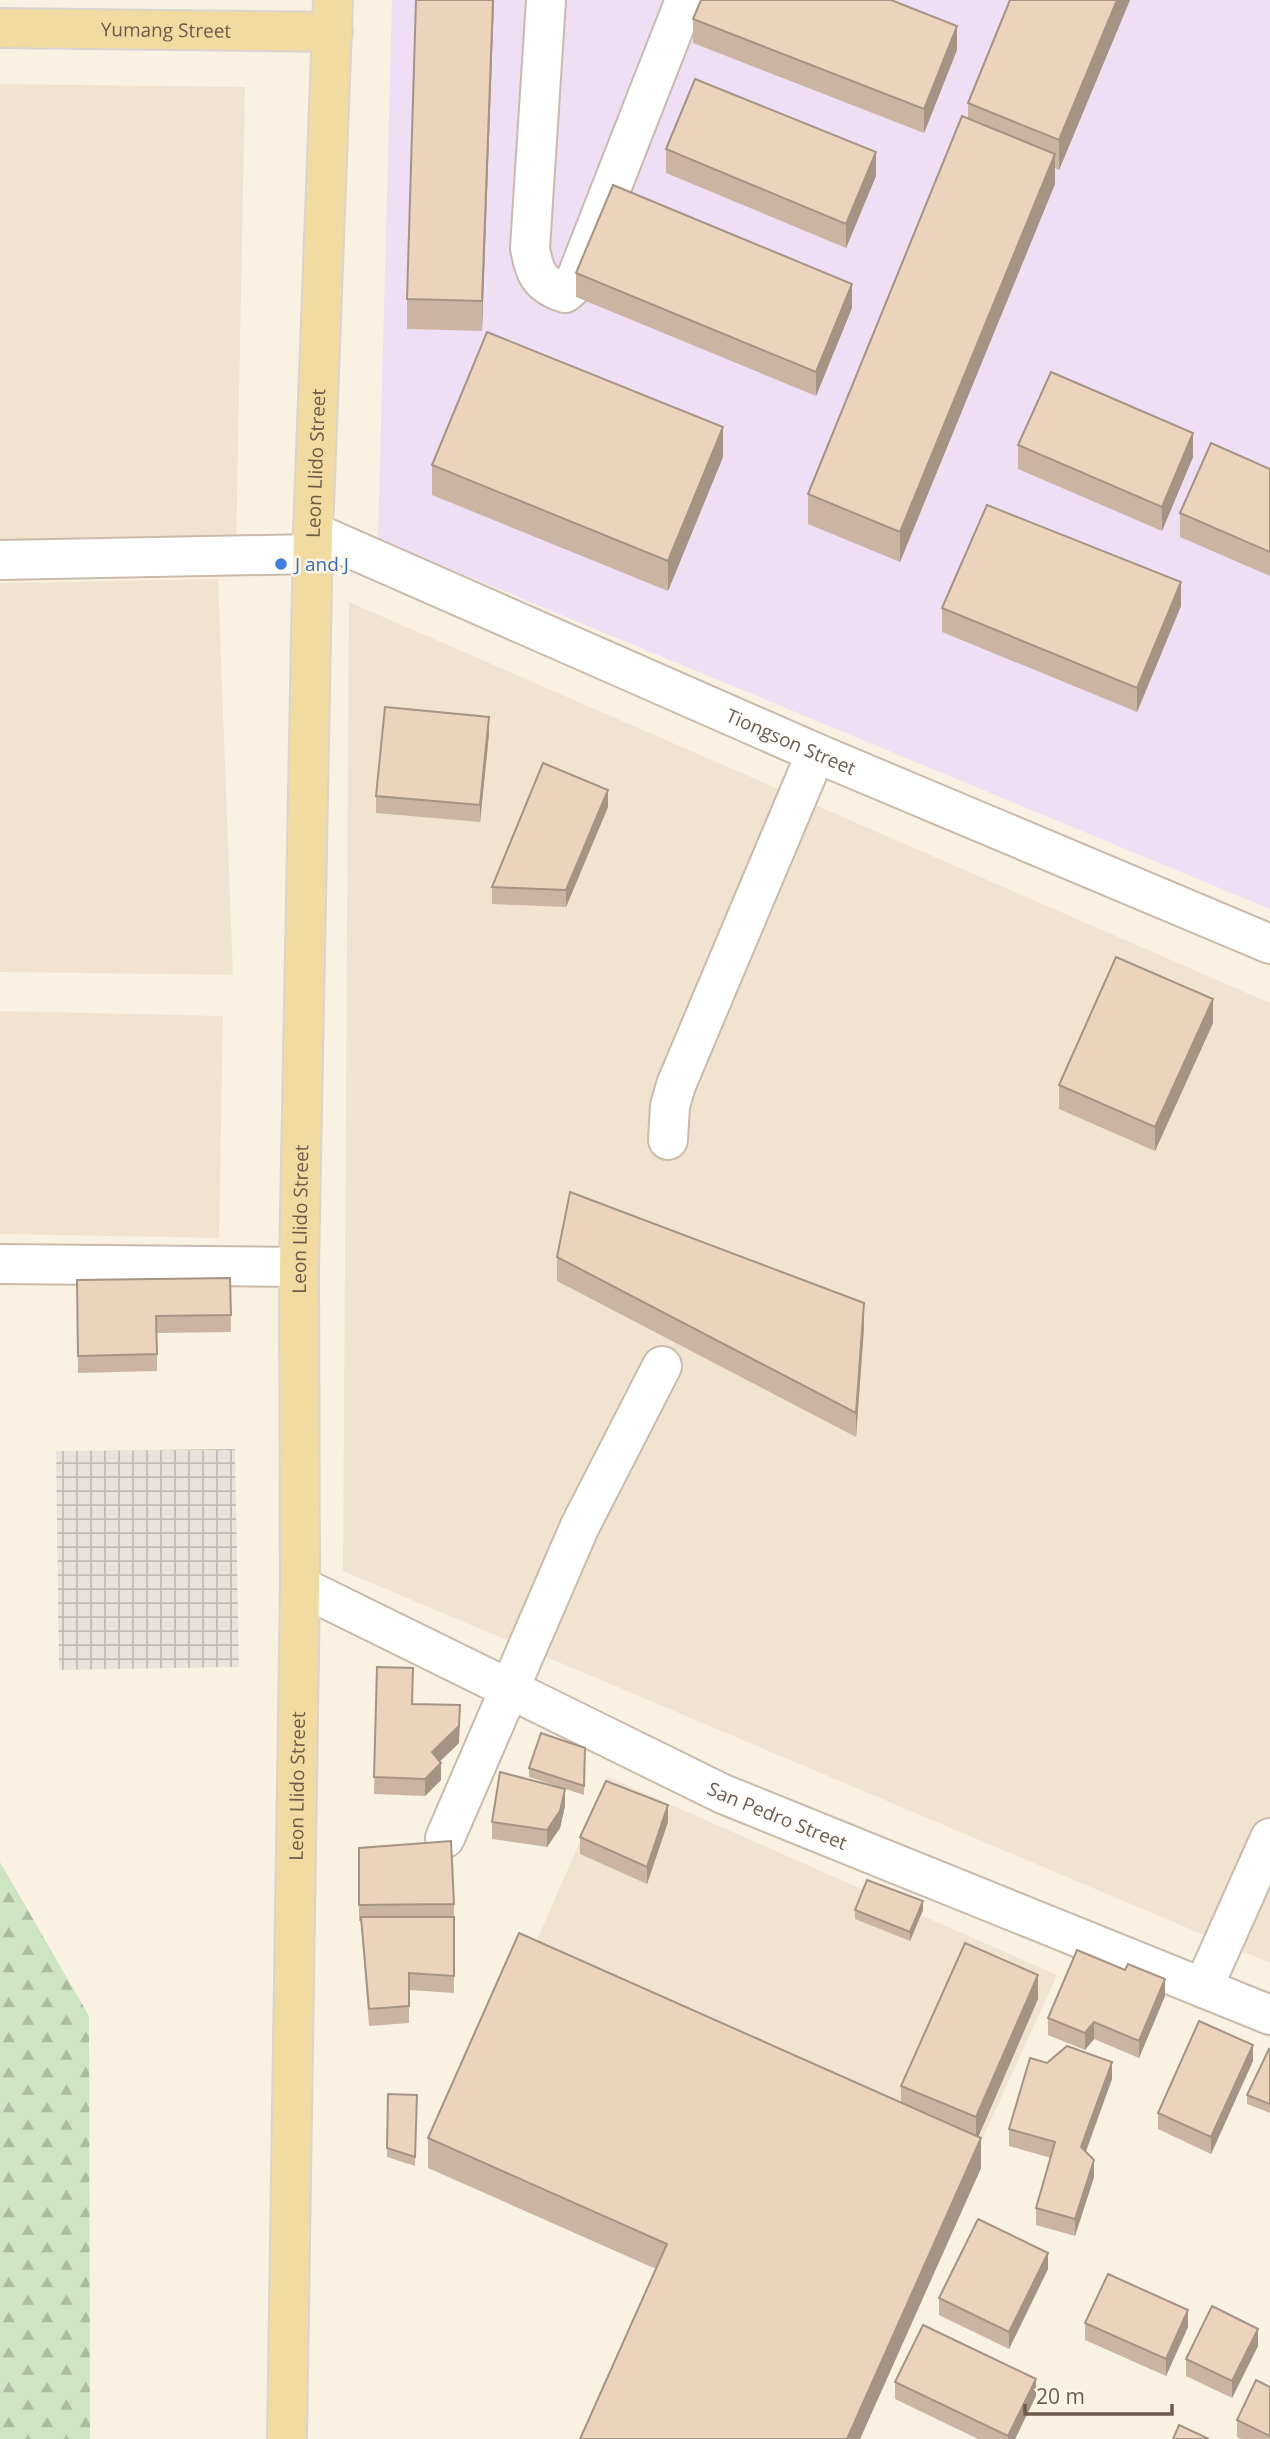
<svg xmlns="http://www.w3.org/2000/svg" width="1270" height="2439" viewBox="0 0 1270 2439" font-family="'Open Sans',sans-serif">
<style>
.residential{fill:#f0e4d1}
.industrial{fill:url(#industrial-grid)}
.education{fill:#efdff5}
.forest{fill:url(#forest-firs)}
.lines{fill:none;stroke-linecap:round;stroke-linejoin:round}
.minor-casing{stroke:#c9baaa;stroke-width:42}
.major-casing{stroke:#d9d4d0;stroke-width:42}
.minor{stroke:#fff;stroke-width:38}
.major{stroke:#f2dba0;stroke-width:38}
.wall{fill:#cbb5a2}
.shaded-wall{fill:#a59484}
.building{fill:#ecd3bc;stroke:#a59484;stroke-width:2}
.shop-dot{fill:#3f7fe0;stroke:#fdf6e7;stroke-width:2.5}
.labels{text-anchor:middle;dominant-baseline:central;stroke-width:5;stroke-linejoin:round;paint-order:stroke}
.street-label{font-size:19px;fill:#6e5b4b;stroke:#fdf6e7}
.shop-label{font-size:19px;fill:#366cbe;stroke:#fdf6e7;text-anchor:start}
</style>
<defs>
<pattern id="industrial-grid" width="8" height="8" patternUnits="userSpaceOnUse" patternTransform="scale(1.75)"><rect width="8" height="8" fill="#e9e3dd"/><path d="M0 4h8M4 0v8" fill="none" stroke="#c1bbb5"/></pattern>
<pattern id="forest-firs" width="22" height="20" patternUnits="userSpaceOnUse" patternTransform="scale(1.75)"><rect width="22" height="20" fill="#cde5c2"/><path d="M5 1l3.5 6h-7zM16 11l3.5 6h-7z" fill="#abbda0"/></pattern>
</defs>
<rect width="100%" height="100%" fill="#f9f2e2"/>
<!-- residential -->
<g class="residential">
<path d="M0 84 245 87 236 551 0 552Z"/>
<path d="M218 579 233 975 0 972V583Z"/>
<path d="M349 602 1270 1003V1963L343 1571Z"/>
<path d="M0 1011 223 1016 219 1238 0 1234Z"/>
<path d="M608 1777 1057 1975 975 2155 530 1956Z"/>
</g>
<!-- industrial -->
<path class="industrial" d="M235 1449 239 1667 59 1670 56 1451Z"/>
<!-- education -->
<path class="education" d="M392 0H1270V909L378 539Z"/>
<!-- forest -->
<path class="forest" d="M0 1862 89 2016 90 2439H0Z"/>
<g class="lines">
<defs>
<g id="minor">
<path d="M546 0 530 248C534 272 539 285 565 293L573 286 685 0"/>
<path id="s1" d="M313 532 816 753 1270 944"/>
<path d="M0 560 313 554"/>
<path d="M668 1140 670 1106 676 1085 816 753"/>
<path d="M0 1264 299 1267"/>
<path id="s2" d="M300 1586 723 1794 1270 2015"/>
<path d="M445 1838 580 1526 662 1366"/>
<path d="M1203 1988 1270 1838"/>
</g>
<g id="major">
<path id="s3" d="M0 28 333 32"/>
<path id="s4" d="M287 2439 300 1586 299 1267 313 532 333 0"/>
</g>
</defs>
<!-- minor casing -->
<use href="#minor" class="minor-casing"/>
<!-- major casing -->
<use href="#major" class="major-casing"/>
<!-- minor -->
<use href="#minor" class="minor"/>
<!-- major -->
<use href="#major" class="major"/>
</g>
<!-- wall -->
<g class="wall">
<path d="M494 0 482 331 407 329V299Z"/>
<path d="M1130 0 1059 170 1055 168V184L900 562 808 524V494L968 119V103Z"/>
<path d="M693 19 957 50 924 133 693 43Z"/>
<path d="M666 149 876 176 846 248 666 173Z"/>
<path d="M576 273 852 308 816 396 576 297Z"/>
<path d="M1018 445 1193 457 1162 531 1018 469Z"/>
<path d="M723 457 668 591 432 495V465Z"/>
<path d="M1270 469V576L1180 537V513Z"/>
<path d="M1181 606 1137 712 942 632V608Z"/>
<path d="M489 734 480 822 376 813V796Z"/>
<path d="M608 807 566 907 492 904V887Z"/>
<path d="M1213 1023 1155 1151 1059 1109V1085Z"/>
<path d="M557 1257 864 1327 856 1437 557 1281Z"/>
<path d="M230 1278 231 1332 157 1333V1371L78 1373 77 1280Z"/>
<path d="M377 1667 413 1704 460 1721 459 1743 440 1761 441 1780 425 1796 374 1794Z"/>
<path d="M585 1748 584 1795 529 1777V1768Z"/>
<path d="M565 1806 560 1828 547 1847 492 1839V1822Z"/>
<path d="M668 1822 647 1884 580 1854V1837Z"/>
<path d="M359 1848 454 1904V1993L409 1990V2023L369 2026 361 1921H359Z"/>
<path d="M855 1910H923L910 1941 855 1919Z"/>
<path d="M1165 1996 1139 2058 1094 2039 1085 2050 1048 2035V2018Z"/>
<path d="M1038 1999 978 2137 981 2168 860 2439H580L656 2269 428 2168V2138L901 2103V2086Z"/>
<path d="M1270 2050V2113L1247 2104V2095Z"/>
<path d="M1253 2061 1211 2154 1158 2129V2113Z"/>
<path d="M1047 2063 1112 2079 1086 2152 1094 2177 1075 2236 1036 2225V2208L1051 2158 1009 2146V2129Z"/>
<path d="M388 2094 417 2095 415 2166 387 2157Z"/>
<path d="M1048 2269 1009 2349 939 2315V2298Z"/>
<path d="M1085 2323 1188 2327 1166 2376 1085 2340Z"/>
<path d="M1258 2346 1232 2398 1186 2376V2359Z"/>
<path d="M895 2382 1036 2396 1015 2439H978L895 2399Z"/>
<path d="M1270 2387V2439H1241L1237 2437V2420Z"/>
</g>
<!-- shaded-wall -->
<g class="shaded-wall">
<path d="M493 0H494L482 331V301Z"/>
<path d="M1117 0H1130L1059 170V140Z"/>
<path d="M957 26V50L924 133V109Z"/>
<path d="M876 152V176L846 248V224Z"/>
<path d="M1055 154V184L900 562V532Z"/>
<path d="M852 284V308L816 396V372Z"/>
<path d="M723 427V457L668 591V561Z"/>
<path d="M1193 433V457L1162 531V507Z"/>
<path d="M1181 582V606L1137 712V688Z"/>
<path d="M489 717V734L480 822V805Z"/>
<path d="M608 790V807L566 907V890Z"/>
<path d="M1213 999V1023L1155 1151V1127Z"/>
<path d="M864 1303V1327L856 1437V1413Z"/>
<path d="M460 1705 459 1743 432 1769V1752Z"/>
<path d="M441 1763V1780L425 1796V1779Z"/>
<path d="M565 1789V1806L560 1828 547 1847V1830Z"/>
<path d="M668 1805V1822L647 1884V1867Z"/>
<path d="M923 1901V1910L910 1941V1932Z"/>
<path d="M1038 1975V1999L976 2142V2117Z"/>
<path d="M1165 1979V1996L1139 2058V2041Z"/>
<path d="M1094 2022V2039L1085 2050V2033Z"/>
<path d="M1253 2045V2061L1211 2154V2137Z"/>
<path d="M1112 2062V2079L1081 2164V2147Z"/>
<path d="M981 2138V2168L860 2439H847Z"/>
<path d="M1094 2160V2177L1075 2236V2219Z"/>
<path d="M1048 2253V2269L1009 2349V2332Z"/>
<path d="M1188 2310V2327L1166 2376V2359Z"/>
<path d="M1258 2329V2346L1232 2398V2381Z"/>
<path d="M1036 2379V2396L1015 2439H1008V2436Z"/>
</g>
<!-- building -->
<g class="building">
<path d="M416 0H493L482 301 407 299Z"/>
<path d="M701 0H891L957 26 924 109 693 19Z"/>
<path d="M1010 0H1117L1059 140 968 103Z"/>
<path d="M695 79 876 152 846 224 666 149Z"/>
<path d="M962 116 1055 154 900 532 808 494Z"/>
<path d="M613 185 852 284 816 372 576 273Z"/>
<path d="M487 332 723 427 668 561 432 465Z"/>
<path d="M1051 372 1193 433 1162 507 1018 445Z"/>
<path d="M1211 443 1270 469V552L1180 513Z"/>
<path d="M987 505 1181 582 1137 688 942 608Z"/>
<path d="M385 707 489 717 480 805 376 796Z"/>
<path d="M543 763 608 790 566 890 492 887Z"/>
<path d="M1116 957 1213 999 1155 1127 1059 1085Z"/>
<path d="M570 1192 864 1303 856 1413 557 1257Z"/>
<path d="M230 1278 231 1315 156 1316 157 1354 78 1356 77 1280Z"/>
<path d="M377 1667 413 1668 412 1704 460 1705 459 1726 432 1752 441 1763 425 1779 374 1777Z"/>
<path d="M541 1733 585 1748 584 1786 529 1768Z"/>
<path d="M500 1772 565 1789 560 1811 547 1830 492 1822Z"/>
<path d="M606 1781 668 1805 647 1867 580 1837Z"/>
<path d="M451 1841 454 1904 359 1905V1848Z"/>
<path d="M867 1880 923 1901 910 1932 855 1910Z"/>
<path d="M361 1917H454V1976L409 1973V2006L369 2009Z"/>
<path d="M519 1933 981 2138 847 2439H580L667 2244 428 2138Z"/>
<path d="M965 1943 1038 1975 976 2117 901 2086Z"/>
<path d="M1077 1950 1125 1970 1128 1964 1165 1979 1139 2041 1094 2022 1085 2033 1048 2018Z"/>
<path d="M1199 2021 1253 2045 1211 2137 1158 2113Z"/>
<path d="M1067 2046 1112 2062 1081 2147 1094 2160 1075 2219 1036 2208 1055 2142 1009 2129 1030 2058 1047 2063Z"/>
<path d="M1269 2049 1270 2050V2104L1247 2095Z"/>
<path d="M388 2094 417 2095 415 2157 387 2148Z"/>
<path d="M978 2219 1048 2253 1009 2332 939 2298Z"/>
<path d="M1108 2274 1188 2310 1166 2359 1085 2323Z"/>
<path d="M1212 2306 1258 2329 1232 2381 1186 2359Z"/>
<path d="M923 2325 1036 2379 1008 2436 895 2382Z"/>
<path d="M1256 2380 1270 2387V2436L1237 2420Z"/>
<path d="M1179 2425 1209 2439H1173Z"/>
</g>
<!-- markers -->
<circle class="shop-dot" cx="281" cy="564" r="7"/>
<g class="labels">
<!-- street labels -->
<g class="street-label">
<text stroke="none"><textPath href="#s3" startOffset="166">Yumang Street</textPath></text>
<text stroke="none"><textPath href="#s4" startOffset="1976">Leon Llido Street</textPath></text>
<text stroke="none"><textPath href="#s1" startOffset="522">Tiongson Street</textPath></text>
<text stroke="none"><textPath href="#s4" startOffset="1220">Leon Llido Street</textPath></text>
<text stroke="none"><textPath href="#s4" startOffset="653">Leon Llido Street</textPath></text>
<text stroke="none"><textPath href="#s2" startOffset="530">San Pedro Street</textPath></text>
</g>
<!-- shop labels -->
<g class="shop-label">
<text x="295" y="564">J and J</text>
</g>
</g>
<!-- scale -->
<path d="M1025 2404v10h147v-10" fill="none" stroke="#6e5b4b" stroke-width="3.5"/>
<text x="1036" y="2404" font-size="21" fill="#6e5b4b" stroke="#fdf6e7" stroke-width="5" paint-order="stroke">20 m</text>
</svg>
